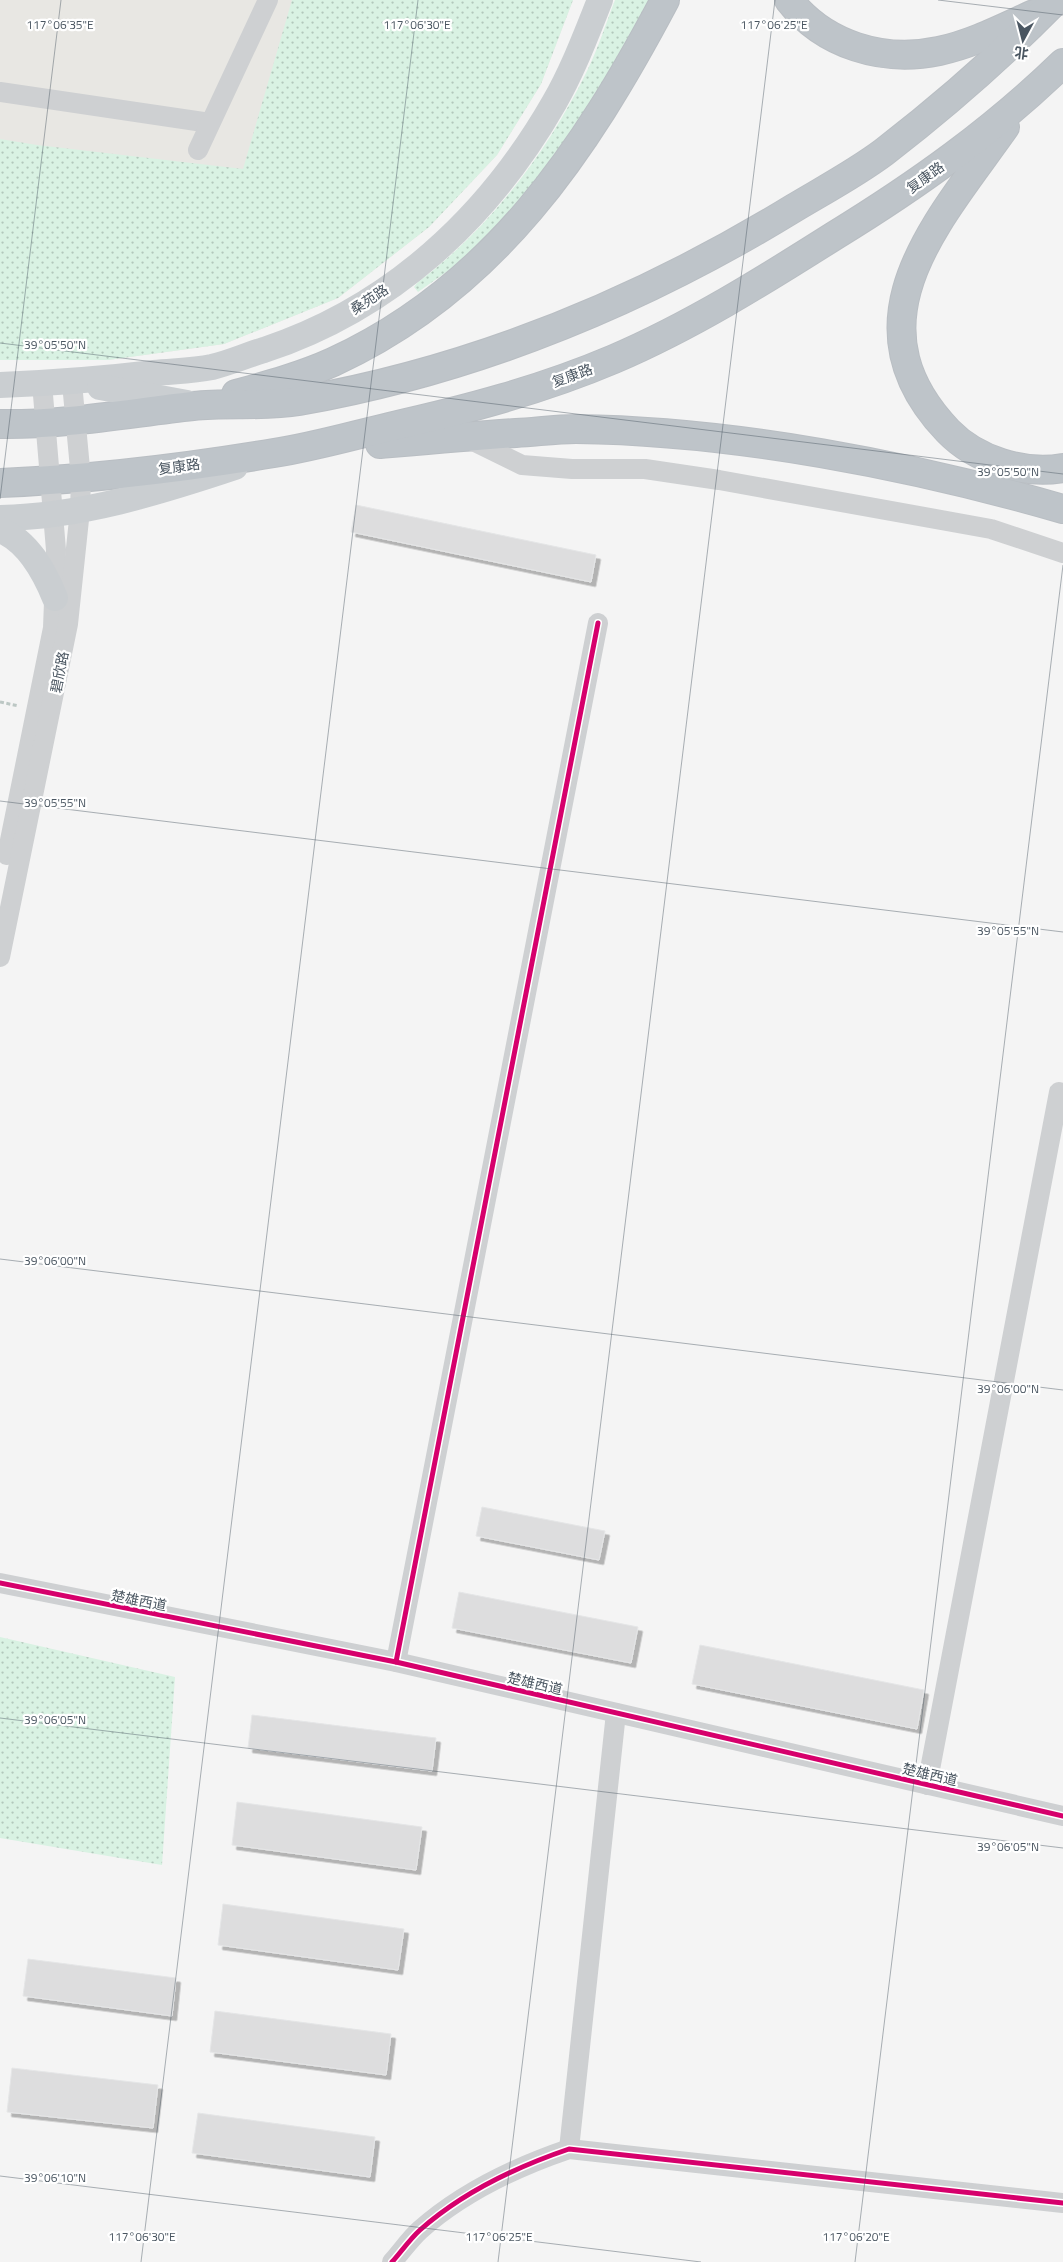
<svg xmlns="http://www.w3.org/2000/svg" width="1063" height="2262" viewBox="0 0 1063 2262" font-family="'Titillium Web','Noto Sans SC',sans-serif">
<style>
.commercial{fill:#e8e7e3}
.park{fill:url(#park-dots)}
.building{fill:#ddddde;stroke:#e5e6e7;filter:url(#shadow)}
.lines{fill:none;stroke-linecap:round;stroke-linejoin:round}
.highway-casing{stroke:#b9bec3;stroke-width:30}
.path{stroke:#bcc7c4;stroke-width:3;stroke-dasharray:4 2.5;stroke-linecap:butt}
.minor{stroke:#ced0d2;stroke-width:20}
.major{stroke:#caced1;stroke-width:26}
.highway{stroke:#bec4c9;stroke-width:28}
.cycleway-casing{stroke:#fff;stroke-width:8}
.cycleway{stroke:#d6006c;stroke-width:5}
.ticks{fill:none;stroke:#4a5661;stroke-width:1;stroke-opacity:0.45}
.labels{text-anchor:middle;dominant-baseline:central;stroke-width:4.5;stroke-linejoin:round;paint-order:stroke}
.street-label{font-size:14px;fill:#4a5661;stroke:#fff}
.ticks-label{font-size:12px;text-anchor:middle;fill:#4a5661;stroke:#fff;stroke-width:4.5;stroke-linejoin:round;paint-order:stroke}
</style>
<defs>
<pattern id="park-dots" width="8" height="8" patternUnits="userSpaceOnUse" patternTransform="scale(1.25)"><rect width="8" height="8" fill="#d9f2e3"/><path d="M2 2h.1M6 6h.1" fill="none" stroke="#b2c7bb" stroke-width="1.8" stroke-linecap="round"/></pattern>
<filter id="shadow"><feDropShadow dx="4.5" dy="4.5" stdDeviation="0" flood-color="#0004"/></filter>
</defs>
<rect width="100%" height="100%" fill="#f4f4f4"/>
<!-- commercial -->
<path class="commercial" d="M0 0H573L541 84 497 155 429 227 338 298 224 344 108 360H0Z"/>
<!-- park -->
<g class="park">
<path d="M292 0H573L541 84 497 155 429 227 338 298 224 344 108 360H0V139L37 145 243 169Z"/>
<path d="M615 0H649L597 97 542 176 469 256 418 292 414 287 417 283C490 228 547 153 587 71 598 49 606 23 615 0Z"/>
<path d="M0 1637 175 1677 162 1865 0 1838Z"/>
</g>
<!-- building -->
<g class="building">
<path d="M356 505 596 555 591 582 351 532Z"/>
<path d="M482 1507 605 1531 599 1560 476 1536Z"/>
<path d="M459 1592 638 1627 631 1663 452 1628Z"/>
<path d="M700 1645 924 1690 917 1729 692 1684Z"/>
<path d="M252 1715 436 1738 432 1771 248 1748Z"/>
<path d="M237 1802 422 1827 416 1870 232 1845Z"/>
<path d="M223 1904 404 1929 398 1970 218 1945Z"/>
<path d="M28 1959 176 1978 172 2016 23 1996Z"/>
<path d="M215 2011 391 2034 386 2075 210 2052Z"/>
<path d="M12 2068 158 2085 153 2128 7 2112Z"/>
<path d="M198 2113 375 2137 370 2177 192 2153Z"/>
</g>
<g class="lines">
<defs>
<g id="highway">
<path d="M789 0C824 45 883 63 939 51 972 44 1003 28 1034 14"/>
<path d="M1005 127C939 221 843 321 948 431 976 460 1024 475 1063 468"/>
<path d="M236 394C269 385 302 376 333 362 494 288 585 151 665 0"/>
<path d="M0 424C64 425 129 413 193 406 228 402 264 407 299 401 475 370 642 301 794 208 824 190 856 173 884 152 945 105 1002 55 1056 0"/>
<path d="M380 444C426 440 471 436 516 433 536 432 556 429 576 429 735 431 910 465 1063 509"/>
<path d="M0 483C92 479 184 468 274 453 313 447 351 436 389 427 465 410 541 390 614 359 691 326 763 281 834 236 917 185 993 131 1063 63"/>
</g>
</defs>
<!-- highway casing -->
<use href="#highway" class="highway-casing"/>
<!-- path -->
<path class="path" d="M0 702 19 706"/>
<!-- minor -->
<g class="minor">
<path d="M0 92 210 123"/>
<path d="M198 150 268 0"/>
<path d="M465 437 522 465 572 469H645L719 480 991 529 1063 553"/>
<path d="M7 855 53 628 56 550 42 383"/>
<path d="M0 957 68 624 80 510 81 479 72 383"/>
<path d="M0 1583 396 1662 1063 1816"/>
<path d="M396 1662 598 623"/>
<path d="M927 1785 1059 1092"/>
<path d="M569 2149 616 1713"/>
<path d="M392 2262C401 2252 410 2239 420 2230 463 2192 516 2167 569 2149L1063 2203"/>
</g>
<!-- major -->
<g class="major">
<path d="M0 385C52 383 103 379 154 373 173 371 193 371 212 367 229 363 247 355 264 350 391 308 488 218 554 103 573 70 586 35 600 0"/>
<path d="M100 387 187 403"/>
<path d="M0 518C80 517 160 492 235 467"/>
<path d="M0 530C28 541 44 571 55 598"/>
</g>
<!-- highway -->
<use href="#highway" class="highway"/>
<defs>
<g id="cycleway">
<path d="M0 1583 396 1662 1063 1816"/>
<path d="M396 1662 598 623"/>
<path d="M392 2262C401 2252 410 2239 420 2230 463 2192 516 2167 569 2149L1063 2203"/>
</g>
</defs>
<!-- cycleway casing -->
<use href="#cycleway" class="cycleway-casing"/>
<!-- cycleway -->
<use href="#cycleway" class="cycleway"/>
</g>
<!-- ticks -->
<path class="ticks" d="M938 0 1063 15M0 343 1063 474M0 499 61 0M0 801 1063 932M0 1259 1063 1390M0 1718 1063 1848M0 2176 701 2262M141 2262 418 0M498 2262 775 0M855 2262 1063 565"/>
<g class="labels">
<!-- street labels -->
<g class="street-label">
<text transform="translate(925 177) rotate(-36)">复康路</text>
<text transform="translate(369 299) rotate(-33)">桑苑路</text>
<text transform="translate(572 375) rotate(-20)">复康路</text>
<text transform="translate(179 466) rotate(-8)">复康路</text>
<text transform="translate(59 672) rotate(-79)">碧欣路</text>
<text transform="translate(139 1600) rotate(11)">楚雄西道</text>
<text transform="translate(535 1683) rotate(13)">楚雄西道</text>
<text transform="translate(930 1774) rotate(13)">楚雄西道</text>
</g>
</g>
<g class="ticks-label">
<text x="60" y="29">117°06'35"E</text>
<text x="417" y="29">117°06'30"E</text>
<text x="774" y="29">117°06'25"E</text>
<text x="55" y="349">39°05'50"N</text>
<text x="1008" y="476">39°05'50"N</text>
<text x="55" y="807">39°05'55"N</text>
<text x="1008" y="935">39°05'55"N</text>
<text x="55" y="1265">39°06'00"N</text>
<text x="1008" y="1393">39°06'00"N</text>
<text x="55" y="1724">39°06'05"N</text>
<text x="1008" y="1851">39°06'05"N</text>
<text x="55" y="2182">39°06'10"N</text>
<text x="142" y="2241">117°06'30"E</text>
<text x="499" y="2241">117°06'25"E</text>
<text x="856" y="2241">117°06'20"E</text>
</g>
<!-- north arrow -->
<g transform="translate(1023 40) rotate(187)" stroke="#ffffff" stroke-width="4" paint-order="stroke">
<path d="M0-4L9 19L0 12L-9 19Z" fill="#4a5661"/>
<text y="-8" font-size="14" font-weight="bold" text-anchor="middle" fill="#4a5661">北</text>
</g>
</svg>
